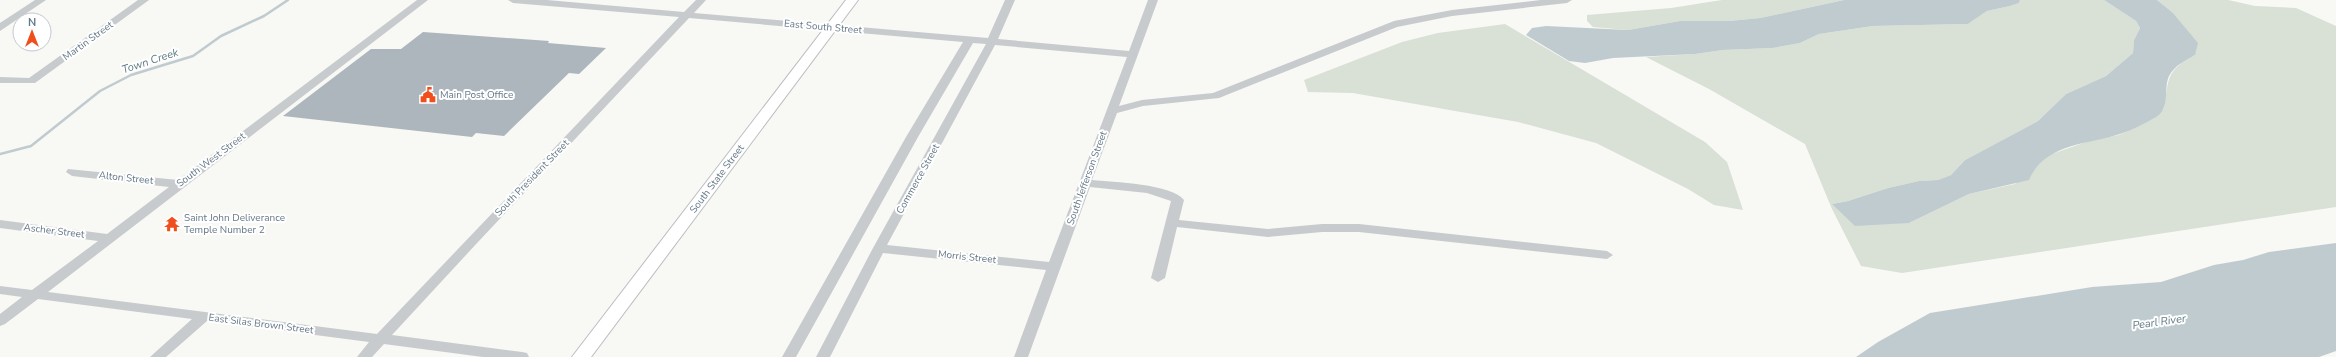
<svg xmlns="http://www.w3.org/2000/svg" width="2336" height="357" viewBox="0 0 2336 357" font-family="'Nunito Sans',sans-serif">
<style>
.green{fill:#d9e0d5}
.water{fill:#c0cbd0}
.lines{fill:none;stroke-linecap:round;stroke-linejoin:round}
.stream{stroke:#c0cbd0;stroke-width:2.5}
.building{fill:#adb6bc}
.major-casing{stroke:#babec2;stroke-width:2}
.minor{fill:#c7cbce;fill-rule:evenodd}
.major{fill:#fff;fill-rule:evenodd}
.labels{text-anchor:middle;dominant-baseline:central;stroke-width:4;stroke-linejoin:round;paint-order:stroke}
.street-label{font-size:10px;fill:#647888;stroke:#fff}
.poi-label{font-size:10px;fill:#647888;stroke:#fff;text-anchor:start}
.water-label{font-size:11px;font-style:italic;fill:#607a83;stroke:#fff}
</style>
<rect width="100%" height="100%" fill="#f8f8f4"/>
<!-- green -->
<g class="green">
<path d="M1722 0H1844L1760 18 1729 21H1680L1628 30 1593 27 1587 21V15L1671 8Z"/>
<path d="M2020 0H2104L2136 21 2140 28 2134 40 2133 53 2106 76 2066 94 2038 121 1965 160 1951 175 1938 180 1919 181 1888 188 1848 201 1832 204 1891 223H1909L1969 194 2015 184 2049 155 2089 141 2119 135 2139 126 2164 109C2169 79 2165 71 2195 55L2172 12 2157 0H2228L2255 6 2296 8 2336 26V207L1902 273 1861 266 1832 209 1805 144 1709 89 1646 57 1695 54 1723 50 1773 48 1800 43 1819 34 1873 26 1968 24 1987 11 2010 6 2019 3Z"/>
<path d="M1505 24 1705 142 1727 162 1743 210 1714 205 1688 189 1596 143 1518 122 1353 93 1308 92 1304 80 1402 42 1438 33Z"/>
</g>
<!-- water -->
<g class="water">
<path d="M1844 0H2020L2019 3 2010 6 1987 11 1968 24 1873 26 1819 34 1800 43 1773 48 1723 50 1695 54 1613 58 1585 63 1569 61 1526 35 1532 28 1546 26 1628 30 1680 21H1729L1760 18Z"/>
<path d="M2104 0H2157L2172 12 2198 43 2195 55C2185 61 2175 65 2169 76 2163 89 2171 108 2156 117 2144 124 2132 130 2120 134 2087 145 2045 143 2029 180L1969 194 1909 223 1855 226 1832 204 1848 201 1888 188 1919 181 1938 180 1951 175 1965 160 2038 121 2066 94 2106 76 2133 53 2134 40 2140 28 2136 21Z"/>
<path d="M2336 243V351L2319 357H1856L1878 342 1930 313 2092 287 2161 282 2214 265 2243 260 2269 252Z"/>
</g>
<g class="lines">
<!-- stream -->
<path class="stream" d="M0 154 31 146 100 91 131 75 193 56 221 36 264 16 288 0"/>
</g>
<!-- building -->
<path class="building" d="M423 32 549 41 548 43 606 48 579 74 569 73 504 136 476 133 472 137 283 116 371 49H401Z"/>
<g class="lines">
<defs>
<path id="major" d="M846 0H858L591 357H572Z"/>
</defs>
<!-- major casing -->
<use href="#major" class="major-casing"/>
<!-- minor -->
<g class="minor">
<path d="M35 0H46L0 31V23Z"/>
<path d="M138 0H149L35 83H0V77L29 78Z"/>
<path d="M417 0H428L48 292 377 334 679 17 513 3 508 0H547L684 12 696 0H706L694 13 988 38 1005 0H1015L998 39 1129 51 1148 0H1158L1119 106 1142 100 1213 93 1394 21 1452 10 1541 0H1572L1567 3 1452 16 1397 27 1219 98 1143 106 1117 113 1092 180C1112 182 1173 184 1184 200L1179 220 1268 229 1322 224H1359L1607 251 1613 255 1607 259 1359 232H1322L1268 237 1177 227 1165 278 1158 282 1151 278 1171 201 1147 193 1090 187 1028 357H1014L1046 270 883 253 830 357H816L873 248 986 44 973 43 918 137 796 357H782L906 137 963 42 689 18 478 242 392 335 522 352 527 353 529 357H483L384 344 372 357H357L369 342 207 321 166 357H150L192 319 38 299 5 324 0 326V314L22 297 0 294V286L32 290 98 241 0 228V220L107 234 169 187 72 176 66 172 68 169 178 180ZM995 45 1127 57 1049 262 887 245Z"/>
</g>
<!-- major -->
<use href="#major" class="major"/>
</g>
<!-- icons -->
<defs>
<symbol id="civic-bare" viewBox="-9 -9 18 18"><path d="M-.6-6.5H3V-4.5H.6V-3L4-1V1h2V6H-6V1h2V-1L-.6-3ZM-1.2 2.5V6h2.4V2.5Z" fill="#f04f1d" stroke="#fff" stroke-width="2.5" paint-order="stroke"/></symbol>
<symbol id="temple-bare" viewBox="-9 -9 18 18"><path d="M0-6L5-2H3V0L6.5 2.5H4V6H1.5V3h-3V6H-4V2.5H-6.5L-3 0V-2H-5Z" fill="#f04f1d" stroke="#fff" stroke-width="2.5" paint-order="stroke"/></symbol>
</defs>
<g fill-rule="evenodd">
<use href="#civic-bare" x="417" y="84" width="22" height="22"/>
<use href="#temple-bare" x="161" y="213" width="22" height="22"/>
</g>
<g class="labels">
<!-- street labels -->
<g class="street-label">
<text transform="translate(823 27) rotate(5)">East South Street</text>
<text transform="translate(88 41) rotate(-36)">Martin Street</text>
<text transform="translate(211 160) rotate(-37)">South West Street</text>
<text transform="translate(126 178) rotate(6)">Alton Street</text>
<text transform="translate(532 178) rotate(-46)">South President Street</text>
<text transform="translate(1087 178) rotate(-70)">South Jefferson Street</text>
<text transform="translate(717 179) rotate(-53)">South State Street</text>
<text transform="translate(918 179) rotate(-61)">Commerce Street</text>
<text transform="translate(54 231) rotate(7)">Ascher Street</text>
<text transform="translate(967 257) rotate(6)">Morris Street</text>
<text transform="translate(261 324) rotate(7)">East Silas Brown Street</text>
</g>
<!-- poi labels -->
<g class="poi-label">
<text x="440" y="95">Main Post Office</text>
<text x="184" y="218">Saint John Deliverance<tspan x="184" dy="12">Temple Number 2</tspan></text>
</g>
<!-- water labels -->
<g class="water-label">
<text transform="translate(150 61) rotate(-18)">Town Creek</text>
<text transform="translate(2159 322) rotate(-8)">Pearl River</text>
</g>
</g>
<!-- north arrow -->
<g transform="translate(32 32)"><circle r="19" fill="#ffffff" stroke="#c1c9cf"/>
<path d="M0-3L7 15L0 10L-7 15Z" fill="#f04f1d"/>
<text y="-6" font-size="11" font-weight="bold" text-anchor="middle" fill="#647888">N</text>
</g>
</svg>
